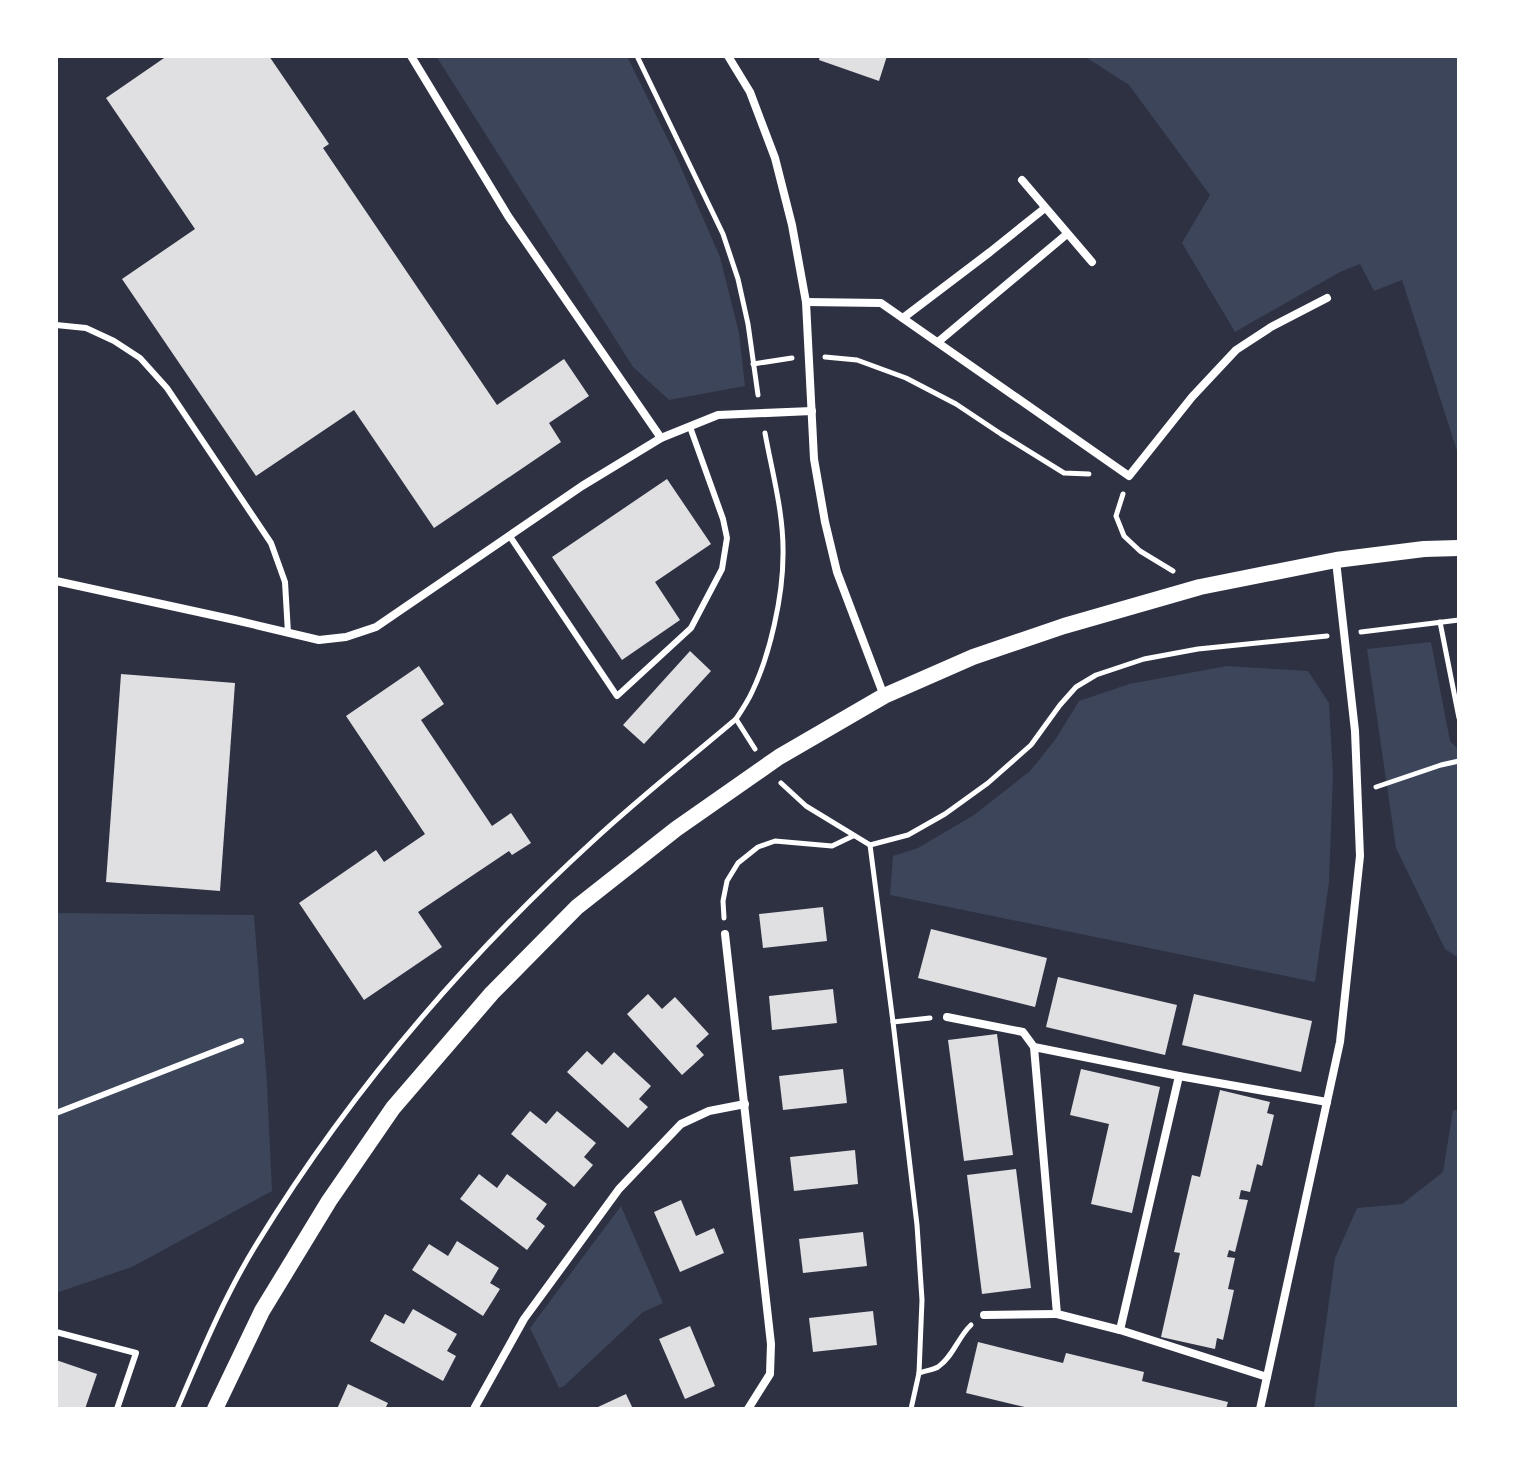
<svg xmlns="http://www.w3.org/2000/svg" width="1515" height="1465" viewBox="0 0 1515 1465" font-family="'Alegreya Sans',sans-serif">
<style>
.green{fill:#3c4559}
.building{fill:#e0e0e3}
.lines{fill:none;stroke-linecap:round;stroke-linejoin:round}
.path{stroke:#fff;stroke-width:5}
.service{stroke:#fff;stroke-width:6}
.minor{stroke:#fff;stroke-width:8}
.secondary{stroke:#fff;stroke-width:16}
</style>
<rect width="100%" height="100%" fill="#2d3142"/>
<!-- green -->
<g class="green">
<path d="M436 56H627L676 156 720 257 739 333 745 386 669 400 633 367Z"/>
<path d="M1084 56H1459V457L1402 280 1374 291 1360 264 1340 272 1235 332 1182 243 1210 195 1129 85Z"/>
<path d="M1431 642 1450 741 1459 750V958L1445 949 1396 848 1367 649Z"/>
<path d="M1227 666 1308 671 1329 703 1333 775 1329 882 1315 982 890 895 893 856 918 848 974 815 1030 771 1055 740 1079 701 1129 684Z"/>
<path d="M56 913 254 915 267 1084 272 1191 132 1267 56 1293Z"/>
<path d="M1453 1110 1459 1111V1409H1314L1335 1258 1357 1208 1402 1204 1443 1172Z"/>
<path d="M621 1206 663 1303 643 1312 564 1386 559 1388 530 1328Z"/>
</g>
<!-- building -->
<g class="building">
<path d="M167 56H269L329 144 323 148 497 405 564 359 589 396 549 423 561 442 434 528 354 410 256 476 122 279 195 229 106 98Z"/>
<path d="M820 56H887L879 81 819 60Z"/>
<path d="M667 479 711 544 655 582 680 620 622 660 552 557Z"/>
<path d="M690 651 711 671 644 744 623 725Z"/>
<path d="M419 666 444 704 421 720 492 826 511 813 531 843 512 855 509 851 418 912 442 947 364 1000 299 903 376 850 384 862 425 834 346 716Z"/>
<path d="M121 674 235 683 220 891 106 882Z"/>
<path d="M823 907 827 941 763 948 759 914Z"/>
<path d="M931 929 1047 958 1035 1007 918 978Z"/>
<path d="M1058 977 1177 1005 1165 1055 1046 1027Z"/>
<path d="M833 989 837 1023 772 1030 769 996Z"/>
<path d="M648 994 662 1009 675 997 709 1034 696 1046 704 1055 682 1075 627 1014Z"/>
<path d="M1194 994 1312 1021 1301 1072 1182 1045Z"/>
<path d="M997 1034 1013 1155 964 1161 948 1040Z"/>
<path d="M587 1051 602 1065 614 1052 651 1086 639 1099 648 1107 628 1128 567 1072Z"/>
<path d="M843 1069 847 1103 783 1110 779 1076Z"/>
<path d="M1081 1069 1160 1087 1132 1213 1091 1204 1109 1124 1070 1115Z"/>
<path d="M1220 1090 1270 1102 1267 1113 1274 1115 1262 1166 1257 1164 1250 1192 1241 1190 1239 1199 1248 1200 1235 1252 1229 1250 1227 1257 1235 1258 1228 1289 1234 1290 1223 1340 1217 1338 1215 1349 1161 1337 1180 1253 1174 1252 1192 1175 1200 1177Z"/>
<path d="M530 1111 546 1124 557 1111 596 1143 584 1157 593 1165 574 1187 511 1134Z"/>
<path d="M855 1150 858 1184 794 1191 790 1157Z"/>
<path d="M1016 1169 1031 1288 982 1294 967 1175Z"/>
<path d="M479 1174 497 1188 507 1174 547 1204 536 1219 545 1226 527 1250 460 1199Z"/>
<path d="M681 1200 696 1236 714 1228 724 1253 680 1272 654 1212Z"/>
<path d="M863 1232 867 1266 803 1273 799 1239Z"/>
<path d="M457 1241 499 1268 490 1283 500 1289 483 1316 412 1270 429 1244 448 1256Z"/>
<path d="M413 1309 457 1334 447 1351 456 1356 443 1381 370 1341 385 1314 404 1324Z"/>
<path d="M873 1311 877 1345 813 1352 809 1318Z"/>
<path d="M690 1326 715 1386 685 1399 659 1339Z"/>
<path d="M978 1342 1063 1363 1066 1353 1144 1372 1142 1381 1228 1402 1226 1409H1033L966 1393Z"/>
<path d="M56 1360 97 1374 85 1409H56Z"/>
<path d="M348 1384 388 1403 385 1409H337Z"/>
<path d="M626 1394 633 1409H599L598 1407Z"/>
</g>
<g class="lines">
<!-- path -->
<g class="path">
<path d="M637 56 723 234 738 279 748 324 758 395"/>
<path d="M825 357 857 360 906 378 956 404 1001 434 1064 473 1089 474"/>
<path d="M753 364 792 358"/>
<path d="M1123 494 1116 516 1124 536 1140 551 1173 571"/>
<path d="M1440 622 1459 718"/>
<path d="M1361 632 1459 620"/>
<path d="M736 719 755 749"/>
<path d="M781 783 806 806 870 845 908 835 945 814 988 783 1031 745 1060 705 1076 687 1096 675 1144 659 1198 649 1327 636"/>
<path d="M1376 787 1441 765 1459 761"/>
<path d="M870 845 893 1022 917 1225 922 1300 919 1373 911 1409"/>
<path d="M724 918 723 901 727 881 738 863 758 847 775 841 832 846 853 836"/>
<path d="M893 1022 930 1018"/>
<path d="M919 1373C924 1371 933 1370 938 1367 953 1357 958 1337 971 1325"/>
<path d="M177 1409C201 1353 224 1297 256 1245 348 1094 463 960 593 841 639 798 689 759 736 719 742 710 748 701 752 692 770 655 783 596 783 555 784 514 772 472 765 433"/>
</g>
<!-- service -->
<g class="service">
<path d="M56 325 86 328 114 341 140 358 167 388 271 543 285 582 288 633"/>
<path d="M509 535 617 696 691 628 722 569 727 538 723 519 690 427"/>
<path d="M56 1113 241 1041"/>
<path d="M56 1332 136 1353 117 1409"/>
</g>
<!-- minor -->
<g class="minor">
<path d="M411 56 508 216 661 438"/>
<path d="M728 56 750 92 775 158 792 225 806 302 814 459 825 522 837 572 884 696"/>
<path d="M1022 180 1092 262"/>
<path d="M806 302 881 303 1129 476 1192 397 1236 350 1271 327 1327 298"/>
<path d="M903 318 990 252 1045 208"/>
<path d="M938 342 1067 234"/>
<path d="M56 581 235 620 319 640 346 637 376 627 582 486 661 438 718 415 812 411"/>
<path d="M725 934 771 1344 770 1374 748 1409"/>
<path d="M947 1017 1023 1032 1034 1047"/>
<path d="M984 1315 1057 1314"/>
<path d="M1120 1330 1179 1076"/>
<path d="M1267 1377 1120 1330 1057 1314 1034 1047 1179 1076 1327 1102"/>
<path d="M475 1407 524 1319 619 1189 681 1124 709 1111 745 1104"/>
<path d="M1260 1409 1340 1042 1360 856 1355 731 1336 561"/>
</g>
<!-- secondary -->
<path class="secondary" d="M215 1409 262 1311 329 1201 393 1108 492 993 577 907 676 829 779 757 884 696 973 657 1064 626 1200 587 1336 560 1424 549 1459 548"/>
</g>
<!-- border -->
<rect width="1515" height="1465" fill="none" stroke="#ffffff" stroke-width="116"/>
</svg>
